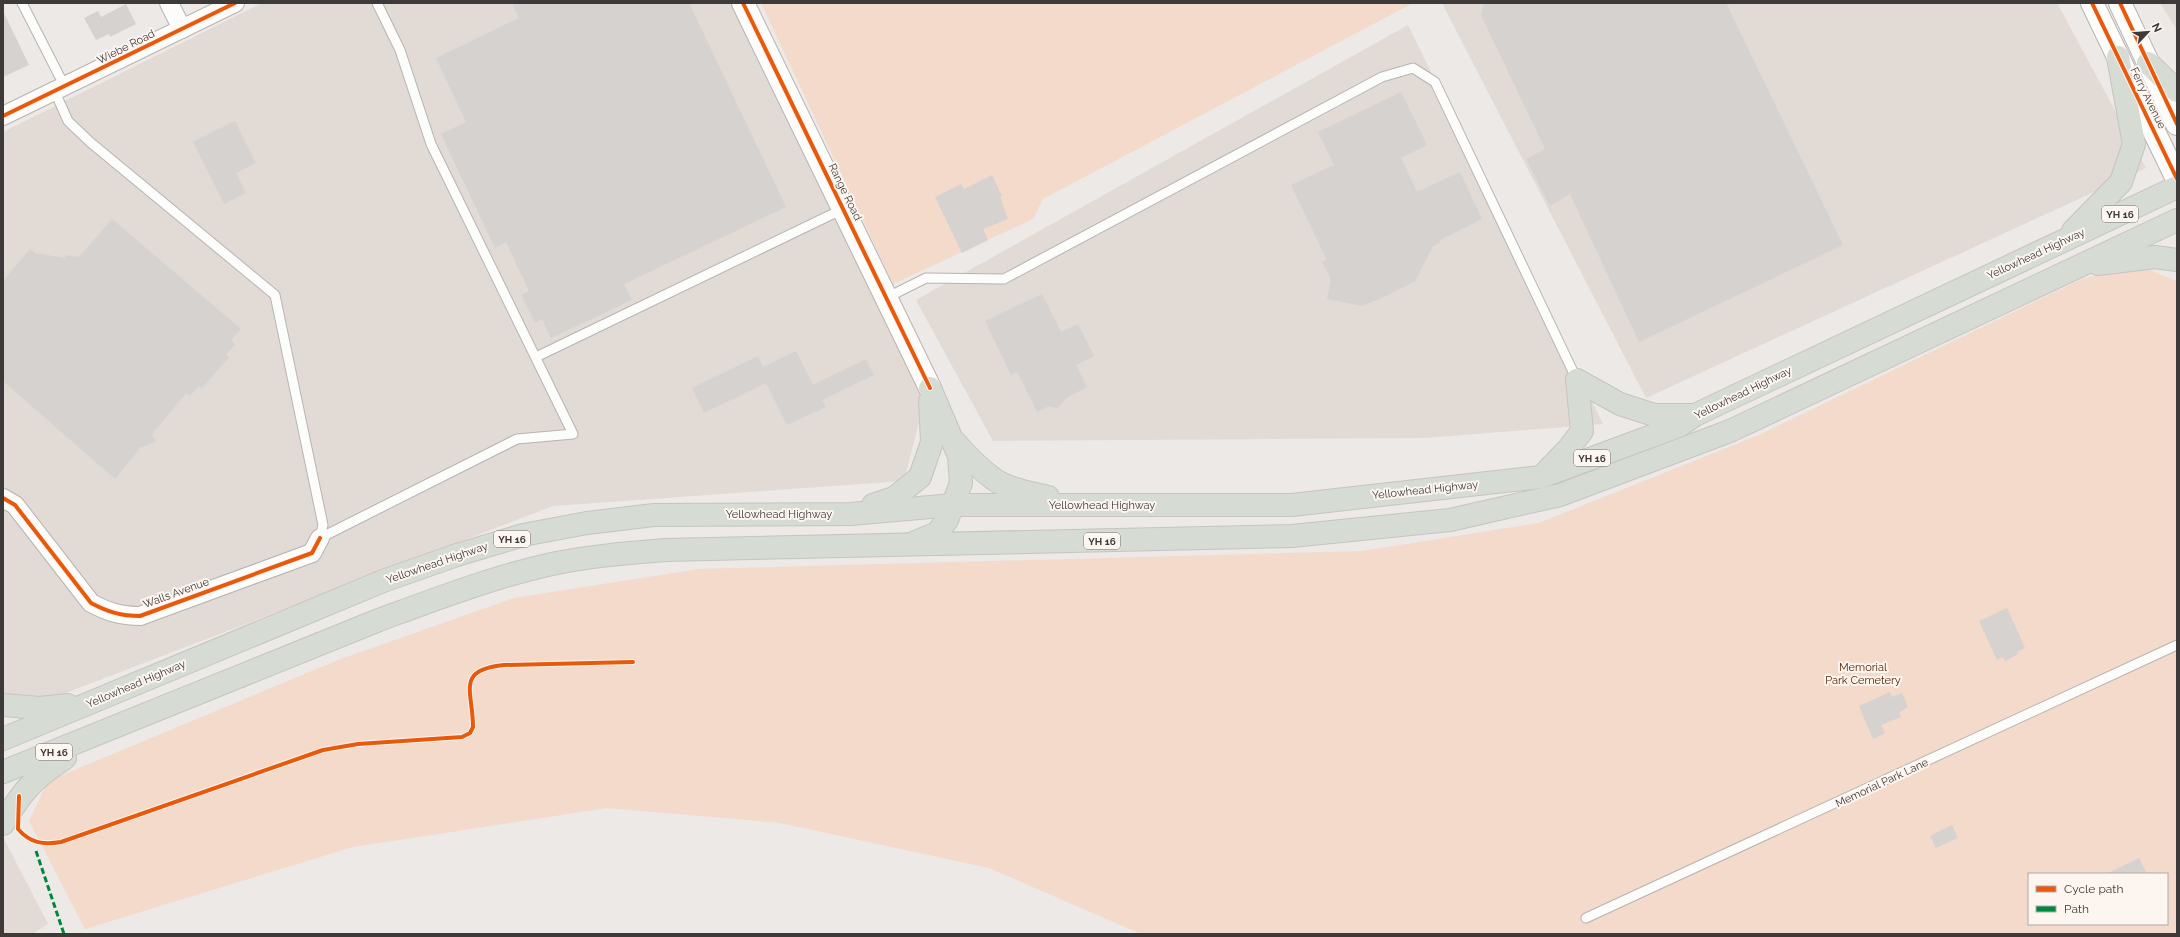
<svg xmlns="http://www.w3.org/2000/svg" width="2180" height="937" viewBox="0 0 2180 937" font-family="Raleway,sans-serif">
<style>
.built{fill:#e2dad4}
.green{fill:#f3daca;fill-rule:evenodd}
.building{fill:#d5d2d0}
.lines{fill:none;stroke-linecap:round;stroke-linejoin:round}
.lane-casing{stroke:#b7b4b2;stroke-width:11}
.street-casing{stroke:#b7b4b2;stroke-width:20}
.secondary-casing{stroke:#b7b4b2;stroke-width:24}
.highway-casing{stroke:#c6c4c3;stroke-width:24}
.lane{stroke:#fcfcfb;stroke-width:9}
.street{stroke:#fcfcfb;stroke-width:18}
.secondary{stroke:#fcfcfb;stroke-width:22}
.highway{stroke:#d6dbd3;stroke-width:22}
.quiet{stroke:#00873e;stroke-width:3;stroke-dasharray:6 3;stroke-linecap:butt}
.cycleway-casing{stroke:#fdf5f0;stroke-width:6}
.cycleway{stroke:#e8590c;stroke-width:4}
.labels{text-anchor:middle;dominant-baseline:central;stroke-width:4;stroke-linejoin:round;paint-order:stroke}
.shield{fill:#fdf5f0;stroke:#777270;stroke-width:1}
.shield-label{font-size:10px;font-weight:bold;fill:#3d3a39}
.street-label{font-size:11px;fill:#3d3a39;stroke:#fdf5f0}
.park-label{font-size:11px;fill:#512604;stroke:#fdf5f0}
</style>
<rect width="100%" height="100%" fill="#ece9e6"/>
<!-- built -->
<g class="built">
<path d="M262 3H736L924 402 904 481 553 506 3 717V132Z"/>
<path d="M1442 3H2057L2146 168 1646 398Z"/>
<path d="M2160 3H2177V30Z"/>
<path d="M1408 25 1603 424 1425 438 993 441 916 300Z"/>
<path d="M3 837 48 924 32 934H3Z"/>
</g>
<!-- green -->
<g class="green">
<path d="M761 3H1413L1043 199 1033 219 893 284Z"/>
<path d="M2144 268 2177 281V934H1141L989 868 780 823 607 808 353 847 85 929 29 821 48 781 338 660 514 598 699 569 1362 551 1539 523 1759 435 2084 278ZM2029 874H2167V924H2029Z"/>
</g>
<!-- building -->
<g class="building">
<path d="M512 3H689L786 207 624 284 632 300 551 338 542 319 535 323 521 295 529 291 506 242 495 248 441 134 466 122 436 58 519 18Z"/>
<path d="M1484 3H1726L1843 245 1639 342 1570 194 1550 206 1526 159 1545 149 1481 15Z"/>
<path d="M126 4 136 24 110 37 109 34 96 40 84 18 98 11 101 17Z"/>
<path d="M3 11 29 65 3 77Z"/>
<path d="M1401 92 1427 145 1401 158 1417 192 1460 172 1482 219 1440 240 1441 242 1433 246 1415 281 1384 297 1362 306 1327 299 1331 280 1322 262 1327 260 1291 185 1334 165 1318 132Z"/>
<path d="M235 121 256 163 236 173 246 193 224 204 193 142Z"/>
<path d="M992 175 1002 196 1000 197 1008 219 983 229 988 240 962 253 935 197 961 184 964 189Z"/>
<path d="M112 219 241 329 231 340 235 344 226 354 229 357 202 388 199 386 190 396 186 393 152 434 156 441 140 448 115 479 3 381V281L30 249 35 253 65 258V255L79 257Z"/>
<path d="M1042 294 1061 332 1078 324 1094 356 1076 365 1087 387 1068 397 1060 406 1057 408 1049 406 1037 412 1017 372 1011 375 985 321Z"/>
<path d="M796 351 813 385 866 359 874 375 822 400 826 407 787 425 766 383 704 413 692 388 758 356 763 367Z"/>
<path d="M2007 608 2025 648 2017 652 2018 654 2005 661 2003 657 1997 660 1979 621Z"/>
<path d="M1890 692 1892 697 1902 693 1908 707 1899 712 1901 717 1881 725 1885 733 1873 739 1859 706Z"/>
<path d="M1952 825 1958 838 1936 848 1930 836Z"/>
<path d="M2139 858 2147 874H2106Z"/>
</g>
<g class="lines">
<defs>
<g id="lane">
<path d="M22 3 65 87"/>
<path d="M55 92 68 121 90 142 275 295 323 525 320 538"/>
<path d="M886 298 926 278 1004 279 1382 77 1413 68 1435 82 1577 380"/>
<path d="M536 357 843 209"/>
<path d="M320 538 517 439 573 434 431 144 400 50 377 3"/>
<path d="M1586 918 2177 645"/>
</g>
<g id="street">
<path d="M169 3 182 29"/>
<path d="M3 116 235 3"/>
<path d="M3 498 15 505 91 603C108 612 121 616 140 616L312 553 320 538"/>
</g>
<g id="secondary">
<path d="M743 3 930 388"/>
<path d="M2092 3 2177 179"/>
<path d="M2120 3 2177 124"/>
</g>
<g id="highway">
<path d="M2148 63 2177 91"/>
<path d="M2073 231 2121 182 2134 144 2118 57"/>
<path d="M2098 264 2155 257 2177 260"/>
<path d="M1577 380 1620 404 1654 415H1695"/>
<path d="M955 442C967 456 980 469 995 480 1010 490 1032 493 1048 497"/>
<path d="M1545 473 1569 448 1582 431 1577 380"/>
<path d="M873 505 894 498 920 477 932 442 930 401"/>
<path d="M913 543 937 533 947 520 961 483 959 456 930 388"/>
<path d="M3 705 40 708 68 705"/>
<path d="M3 739 383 581 457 555 523 535 587 523 654 515 851 514 953 505H1292L1541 477 1679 426 1695 415 2177 187"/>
<path d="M3 772 379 620C436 599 493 577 552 564 590 556 628 553 666 550L1292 536 1450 520 1560 495 1730 431 2177 220"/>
<path d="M3 824C22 791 33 779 65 758"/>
</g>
</defs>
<!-- lane casing -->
<use href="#lane" class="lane-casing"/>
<!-- street casing -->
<use href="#street" class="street-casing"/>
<!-- secondary casing -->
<use href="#secondary" class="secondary-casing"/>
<!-- highway casing -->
<use href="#highway" class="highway-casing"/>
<!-- lane -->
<use href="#lane" class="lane"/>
<!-- street -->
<use href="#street" class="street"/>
<!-- secondary -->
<use href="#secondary" class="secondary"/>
<!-- highway -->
<use href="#highway" class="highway"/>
<!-- quiet -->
<path class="quiet" d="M36 851 64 934"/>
<defs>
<g id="cycleway">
<path d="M743 3 930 388"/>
<path d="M2092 3 2177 179"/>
<path d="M2120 3 2177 124"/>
<path d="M3 116 235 3"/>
<path d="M3 498 15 505 91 603C108 612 121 616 140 616L312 553 320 538"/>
<path d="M19 796 18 829C30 843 43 845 61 842L323 750 358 744 462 737 470 733 473 727C473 691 455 670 504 665L633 662"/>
</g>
</defs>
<!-- cycleway casing -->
<use href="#cycleway" class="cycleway-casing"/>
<!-- cycleway -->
<use href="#cycleway" class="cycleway"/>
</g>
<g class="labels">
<!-- shield labels -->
<g class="shield">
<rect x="2102" y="206" width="36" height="16" rx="3"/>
<rect x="1574" y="450" width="36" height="16" rx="3"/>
<rect x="494" y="531" width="36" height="16" rx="3"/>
<rect x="1084" y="533" width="36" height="16" rx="3"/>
<rect x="36" y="744" width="36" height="16" rx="3"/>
</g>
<g class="shield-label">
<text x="2120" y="214">YH 16</text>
<text x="1592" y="458">YH 16</text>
<text x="512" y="539">YH 16</text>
<text x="1102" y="541">YH 16</text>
<text x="54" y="752">YH 16</text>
</g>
<!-- street labels -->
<g class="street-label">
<text transform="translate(126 47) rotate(-27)">Wiebe Road</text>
<text transform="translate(2148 98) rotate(64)">Ferry Avenue</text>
<text transform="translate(845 192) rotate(64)">Range Road</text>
<text transform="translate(2036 254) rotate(-25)">Yellowhead Highway</text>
<text transform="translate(1743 393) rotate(-26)">Yellowhead Highway</text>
<text transform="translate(1425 490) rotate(-6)">Yellowhead Highway</text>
<text x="1102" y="505">Yellowhead Highway</text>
<text x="779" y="514">Yellowhead Highway</text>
<text transform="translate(437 563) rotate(-19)">Yellowhead Highway</text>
<text transform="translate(176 593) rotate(-20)">Walls Avenue</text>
<text transform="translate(136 684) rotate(-23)">Yellowhead Highway</text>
<text transform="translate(1882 783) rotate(-25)">Memorial Park Lane</text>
</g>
<!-- park labels -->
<g class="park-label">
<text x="1863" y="667">Memorial<tspan x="1863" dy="13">Park Cemetery</tspan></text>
</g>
</g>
<!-- border -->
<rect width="2180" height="937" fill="none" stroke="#3d3a39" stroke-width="8"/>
<!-- legend -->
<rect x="2028" y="873" width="140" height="52" fill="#fdf5f0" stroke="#b0aaa7"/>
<rect x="2036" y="886" width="20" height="6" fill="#e8590c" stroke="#b0aaa7"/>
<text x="2064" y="893" font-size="12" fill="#3d3a39">Cycle path</text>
<rect x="2036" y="906" width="20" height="6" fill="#00873e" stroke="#b0aaa7"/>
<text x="2064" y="913" font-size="12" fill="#3d3a39">Path</text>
<!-- north arrow -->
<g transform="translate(2148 32) rotate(64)" stroke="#fdf5f0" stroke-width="3" paint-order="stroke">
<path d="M0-3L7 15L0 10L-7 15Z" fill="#3d3a39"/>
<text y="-6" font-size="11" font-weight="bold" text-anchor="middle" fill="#3d3a39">N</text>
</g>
</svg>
